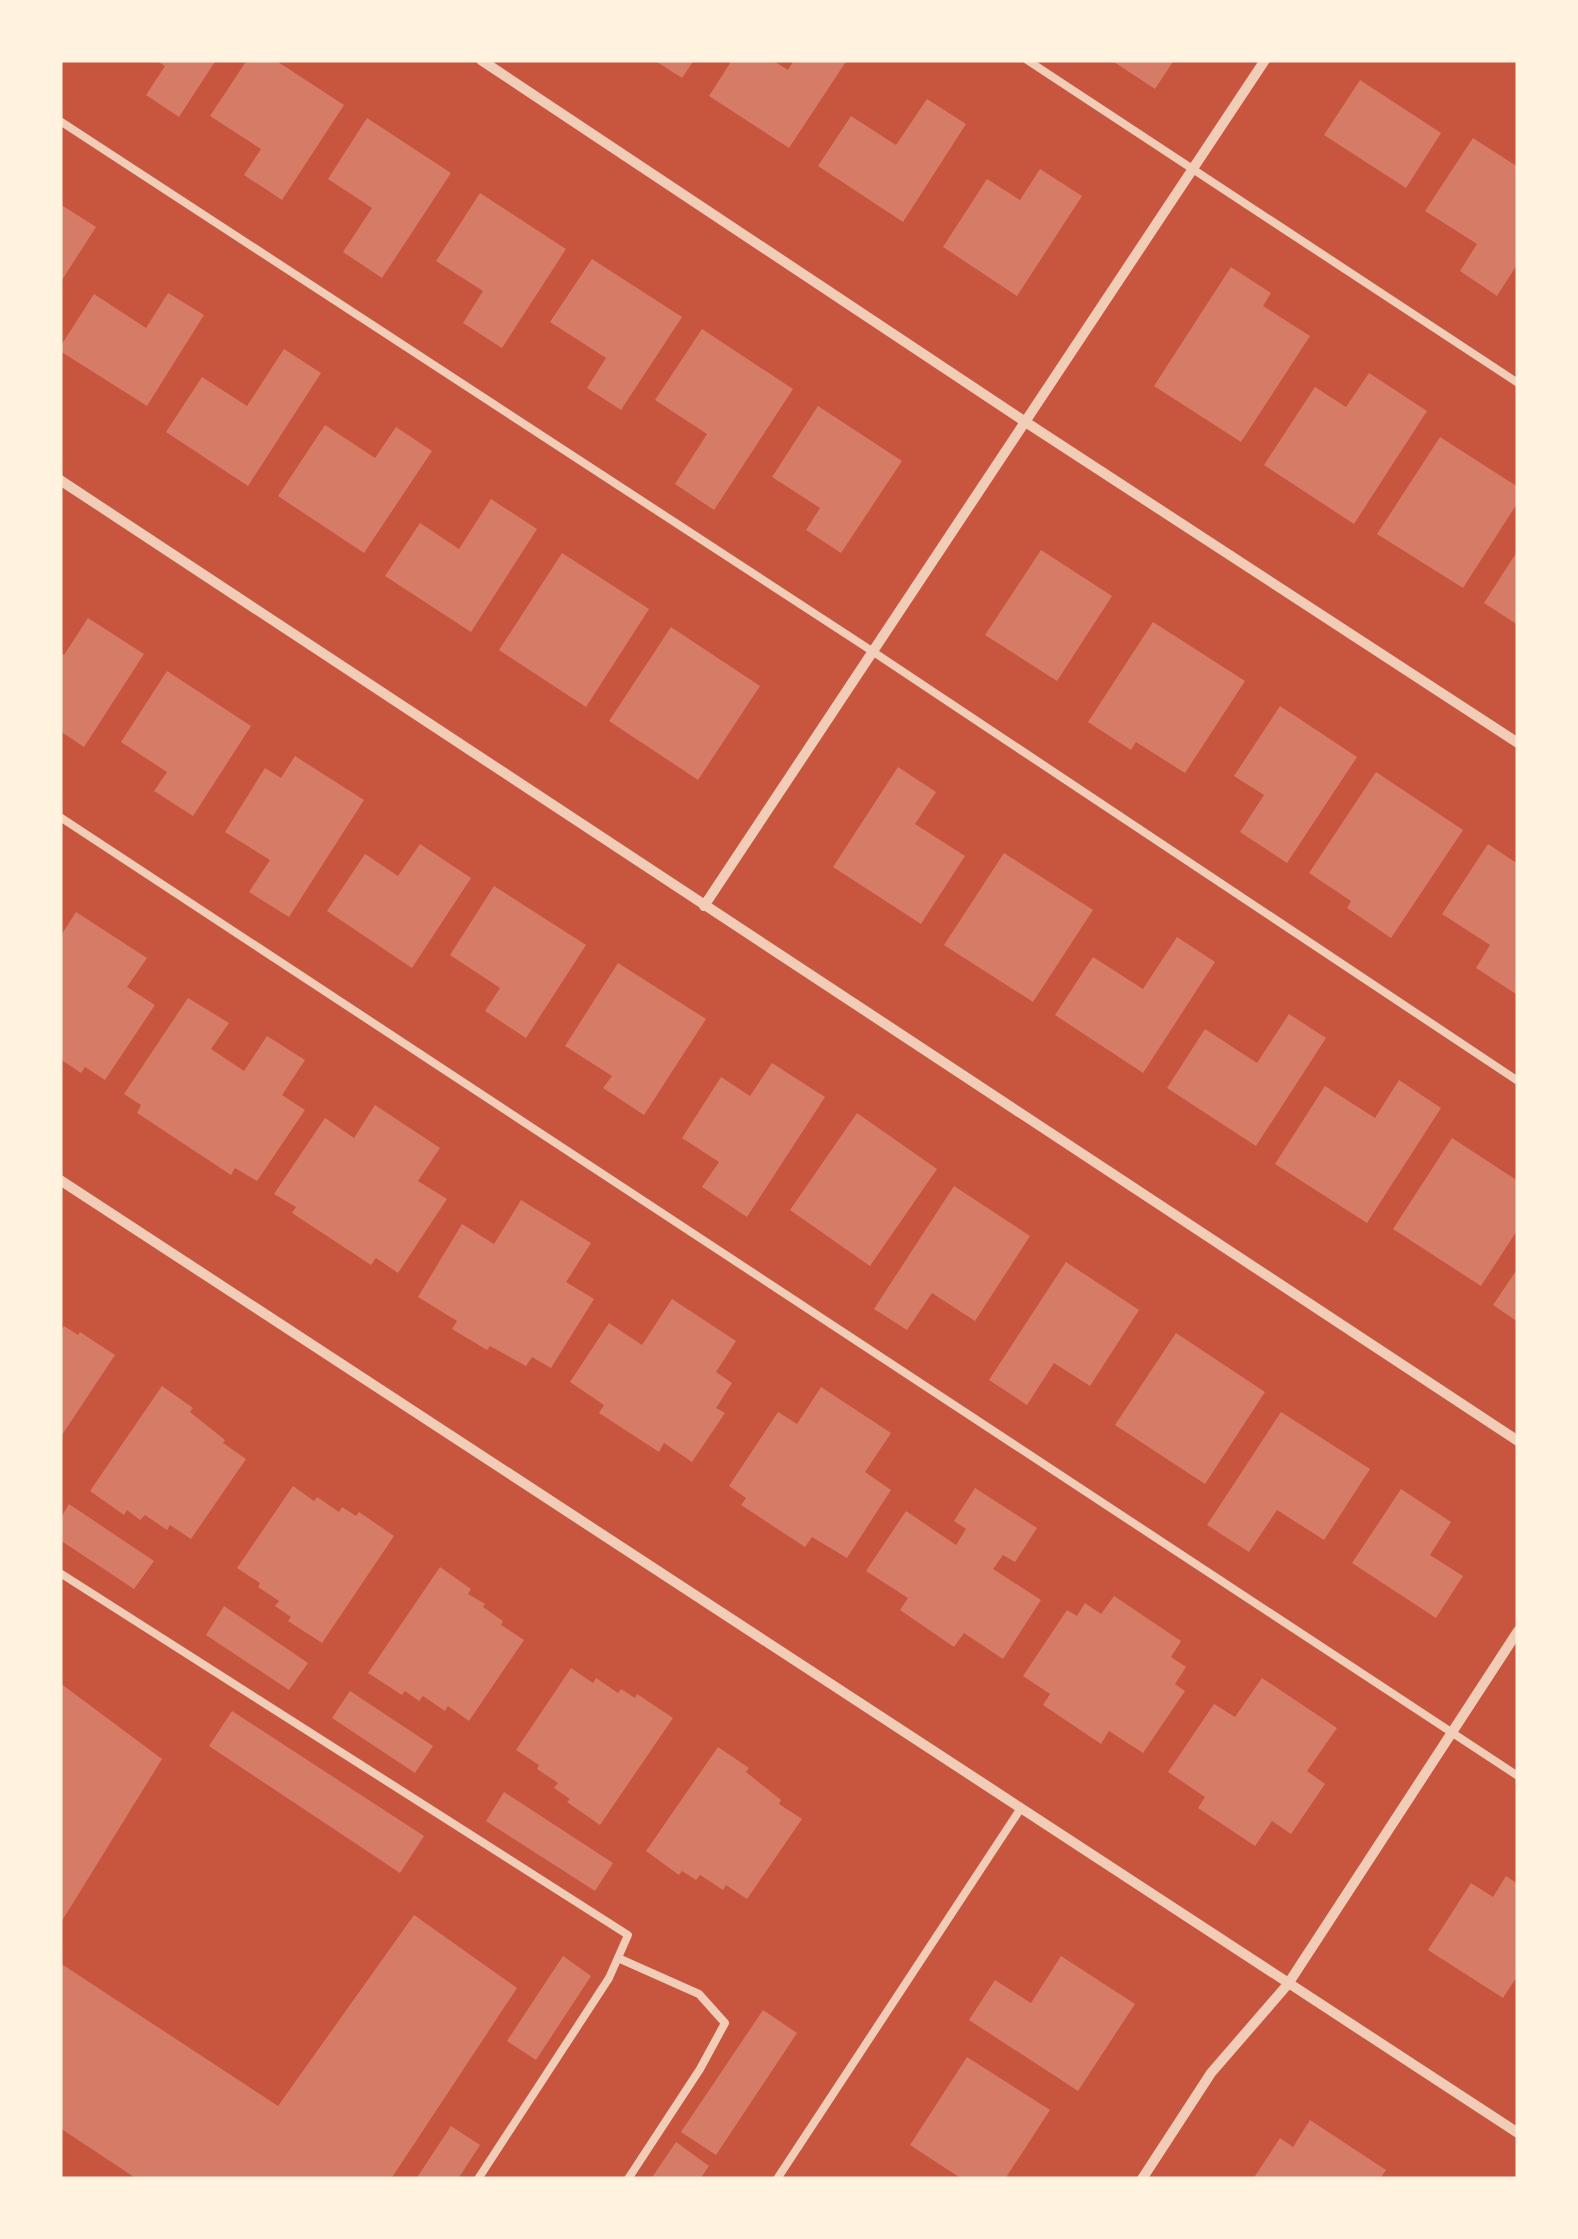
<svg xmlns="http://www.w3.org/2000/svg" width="1578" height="2239" viewBox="0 0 1578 2239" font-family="'Nunito Sans',sans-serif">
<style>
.building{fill:#d67c66}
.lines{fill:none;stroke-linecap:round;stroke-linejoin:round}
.service{stroke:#f1ccb7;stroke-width:8}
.minor{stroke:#f1ccb7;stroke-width:10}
</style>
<rect width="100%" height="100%" fill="#c8553d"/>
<!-- building -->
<g class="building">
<path d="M155 60H216L179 117 146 95 165 66Z"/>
<path d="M247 60H275L344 105 282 200 244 175 261 149 210 116Z"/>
<path d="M654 60H694L682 78Z"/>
<path d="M732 60H772L788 70 794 60H847L789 148 709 96Z"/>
<path d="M1111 60H1174L1155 89Z"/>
<path d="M1360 80 1441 133 1406 188 1324 135Z"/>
<path d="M927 99 966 124 903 222 818 166 851 116 896 145Z"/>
<path d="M367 118 451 173 382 278 343 252 372 208 328 179Z"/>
<path d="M1473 138 1518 167V263L1497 296 1460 271 1477 244 1425 211Z"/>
<path d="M1040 169 1082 196 1017 296 943 247 987 179 1020 200Z"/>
<path d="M480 193 566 249 502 348 463 323 483 291 436 261Z"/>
<path d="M60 204 96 227 60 283Z"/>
<path d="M592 259 682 317 621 410 587 388 606 358 550 322Z"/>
<path d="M1231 267 1271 293 1263 306 1310 336 1241 442 1154 386Z"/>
<path d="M168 293 204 315 147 406 60 351V347L94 294 146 328Z"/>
<path d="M702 329 793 389 714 510 675 484 707 434 655 400Z"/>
<path d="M284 349 321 373 248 486 166 432 202 377 247 406Z"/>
<path d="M1369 373 1427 411 1354 524 1264 465 1315 387 1346 407Z"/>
<path d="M818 406 902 461 841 553 806 530 820 508 772 477Z"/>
<path d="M325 425 375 458 396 427 432 451 364 553 278 496Z"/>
<path d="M1440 437 1518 487V502L1463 588 1377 534Z"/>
<path d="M491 499 537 529 471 632 385 576 420 523 459 549Z"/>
<path d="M1041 550 1112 596 1057 681 985 635Z"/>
<path d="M1518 550V625L1484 603Z"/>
<path d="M562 553 649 609 586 707 499 650Z"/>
<path d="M88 618 144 654 84 747 60 731V652L64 655Z"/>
<path d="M1153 622 1245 681 1185 773 1136 742 1131 750 1088 722Z"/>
<path d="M671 627 760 686 698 780 609 721Z"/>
<path d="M167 671 251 726 193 816 154 791 167 772 121 742Z"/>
<path d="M1280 706 1357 757 1287 863 1240 832 1264 795 1234 776Z"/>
<path d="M295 756 364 800 289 917 249 892 270 860 225 832 265 768 281 778Z"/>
<path d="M898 767 936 792 915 824 965 856 921 924 833 867Z"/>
<path d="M1376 772 1463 830 1391 938 1347 908 1351 901 1309 873Z"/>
<path d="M420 844 471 878 412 968 327 911 365 854 398 876Z"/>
<path d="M1488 844 1518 864V990L1516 994 1476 968 1490 945 1442 914Z"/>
<path d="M1004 853 1093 910 1033 1002 944 945Z"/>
<path d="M494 886 586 945 526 1038 485 1011 500 988 450 955Z"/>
<path d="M76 912 147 958 127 987 155 1005 105 1080 85 1067 81 1073 60 1059V937Z"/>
<path d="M1177 937 1215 962 1143 1073 1055 1015 1093 957 1143 989Z"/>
<path d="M618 963 706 1019 644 1115 603 1088 612 1076 565 1046Z"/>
<path d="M188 998 229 1023 211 1049 244 1071 267 1036 305 1060 282 1095 305 1110 257 1181 235 1168 231 1175 137 1113 141 1105 124 1094Z"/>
<path d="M1289 1014 1326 1038 1256 1146 1167 1088 1205 1029 1257 1063Z"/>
<path d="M772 1063 825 1097 747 1217 702 1187 719 1162 682 1138 721 1077 750 1096Z"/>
<path d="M1399 1080 1441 1108 1367 1223 1275 1164 1325 1086 1375 1118Z"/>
<path d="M375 1105 440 1148 418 1181 447 1199 398 1273 376 1258 371 1265 292 1213 296 1207 274 1194 325 1118 354 1138Z"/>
<path d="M857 1113 937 1169 870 1266 790 1210Z"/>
<path d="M1452 1138 1518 1181V1229L1481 1286 1393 1229Z"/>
<path d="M954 1186 1030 1236 975 1321 932 1293 907 1330 874 1309Z"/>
<path d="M521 1200 591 1243 566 1282 594 1299 551 1368 532 1357 526 1366 490 1346 487 1350 452 1329 457 1321 418 1297 462 1224 494 1244Z"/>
<path d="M1066 1262 1139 1310 1090 1386 1054 1363 1027 1405 989 1380Z"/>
<path d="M1518 1268V1322L1493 1305Z"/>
<path d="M672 1299 736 1341 716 1372 732 1383 716 1408 725 1413 692 1462 664 1443 659 1452 599 1413 604 1405 570 1382 609 1323 642 1345Z"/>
<path d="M64 1326 78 1335 80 1332 115 1355 60 1438V1332Z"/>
<path d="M1176 1333 1265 1392 1205 1484 1115 1425Z"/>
<path d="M162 1386 193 1408 190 1412 225 1440 223 1443 246 1459 191 1539 170 1525 167 1530 145 1515 140 1520 127 1510 124 1515 90 1491Z"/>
<path d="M821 1387 891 1433 865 1472 891 1490 847 1558 812 1537 805 1547 741 1505 746 1498 729 1486 778 1412 797 1424Z"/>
<path d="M1281 1412 1370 1469 1324 1540 1277 1510 1249 1552 1207 1525Z"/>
<path d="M293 1486 314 1501 317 1497 339 1512 342 1507 356 1516 359 1512 394 1536 322 1643 288 1621 291 1617 275 1606 279 1601 258 1587 260 1583 237 1568Z"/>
<path d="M975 1488 1037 1528 1015 1562 1003 1555 993 1569 1041 1600 1003 1659 964 1633 954 1647 900 1610 908 1598 866 1571 906 1511 956 1545 966 1529 954 1521Z"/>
<path d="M1401 1489 1451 1522 1430 1555 1463 1576 1436 1618 1352 1563Z"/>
<path d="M69 1504 154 1561 134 1589 60 1540V1519Z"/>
<path d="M440 1567 471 1589 468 1594 485 1604 483 1607 503 1621 501 1625 524 1640 469 1721 448 1706 445 1711 423 1696 419 1701 405 1691 402 1695 368 1673Z"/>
<path d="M1114 1596 1181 1641 1171 1657 1186 1667 1175 1684 1185 1691 1143 1753 1109 1731 1101 1744 1043 1705 1050 1694 1023 1676 1067 1610 1077 1616 1085 1603 1101 1614Z"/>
<path d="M224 1606 308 1663 289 1690 206 1635Z"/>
<path d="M571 1668 593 1683 596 1678 618 1693 621 1689 635 1698 637 1694 673 1718 600 1825 567 1802 570 1799 554 1788 558 1783 537 1769 539 1765 516 1750Z"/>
<path d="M1262 1678 1337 1728 1307 1771 1325 1784 1291 1834 1272 1821 1255 1846 1198 1808 1205 1797 1168 1772 1214 1704 1235 1717Z"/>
<path d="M60 1683 162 1759 60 1924Z"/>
<path d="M350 1691 433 1746 415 1773 332 1718Z"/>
<path d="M232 1711 424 1836 400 1873 209 1746Z"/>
<path d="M718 1747 749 1768 746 1772 781 1800 779 1804 802 1819 747 1899 726 1885 723 1890 700 1875 696 1880 682 1871 679 1875 646 1851Z"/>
<path d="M504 1792 613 1863 595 1891 486 1821Z"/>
<path d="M1506 1876 1518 1884V1975L1503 1998 1428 1950 1471 1883 1493 1897Z"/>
<path d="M414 1915 517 1988 391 2179H137L60 2128V1963L278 2106Z"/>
<path d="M563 1956 591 1976 536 2060 507 2041Z"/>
<path d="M1061 1956 1135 2004 1078 2091 969 2020 995 1980 1031 2003Z"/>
<path d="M763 2010 797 2033 716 2155 681 2132Z"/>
<path d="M967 2057 1050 2110 1005 2179H962L910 2145Z"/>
<path d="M1310 2120 1386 2170 1380 2179H1253L1280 2138 1293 2147Z"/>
<path d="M451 2126 480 2145 458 2179H416Z"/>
<path d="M676 2142 709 2166 700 2179H651Z"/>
</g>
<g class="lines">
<!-- service -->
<g class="service">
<path d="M1027 60 1518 383"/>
<path d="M60 121 872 651 1518 1081"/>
<path d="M60 817 1518 1776"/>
<path d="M60 1573 628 1935 609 1978 478 2179"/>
<path d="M618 1958 699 1994 725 2023 700 2069 628 2179"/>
<path d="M777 2179 1021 1808"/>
</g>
<!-- minor -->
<g class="minor">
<path d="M481 60 1024 421 1518 743"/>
<path d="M60 480 1518 1441"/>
<path d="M704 906 1265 60"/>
<path d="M60 1180 1518 2133"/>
<path d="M1142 2179 1211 2073 1288 1984 1518 1631"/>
</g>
</g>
<!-- border -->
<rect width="1578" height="2239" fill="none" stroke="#fff3e0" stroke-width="125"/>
</svg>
